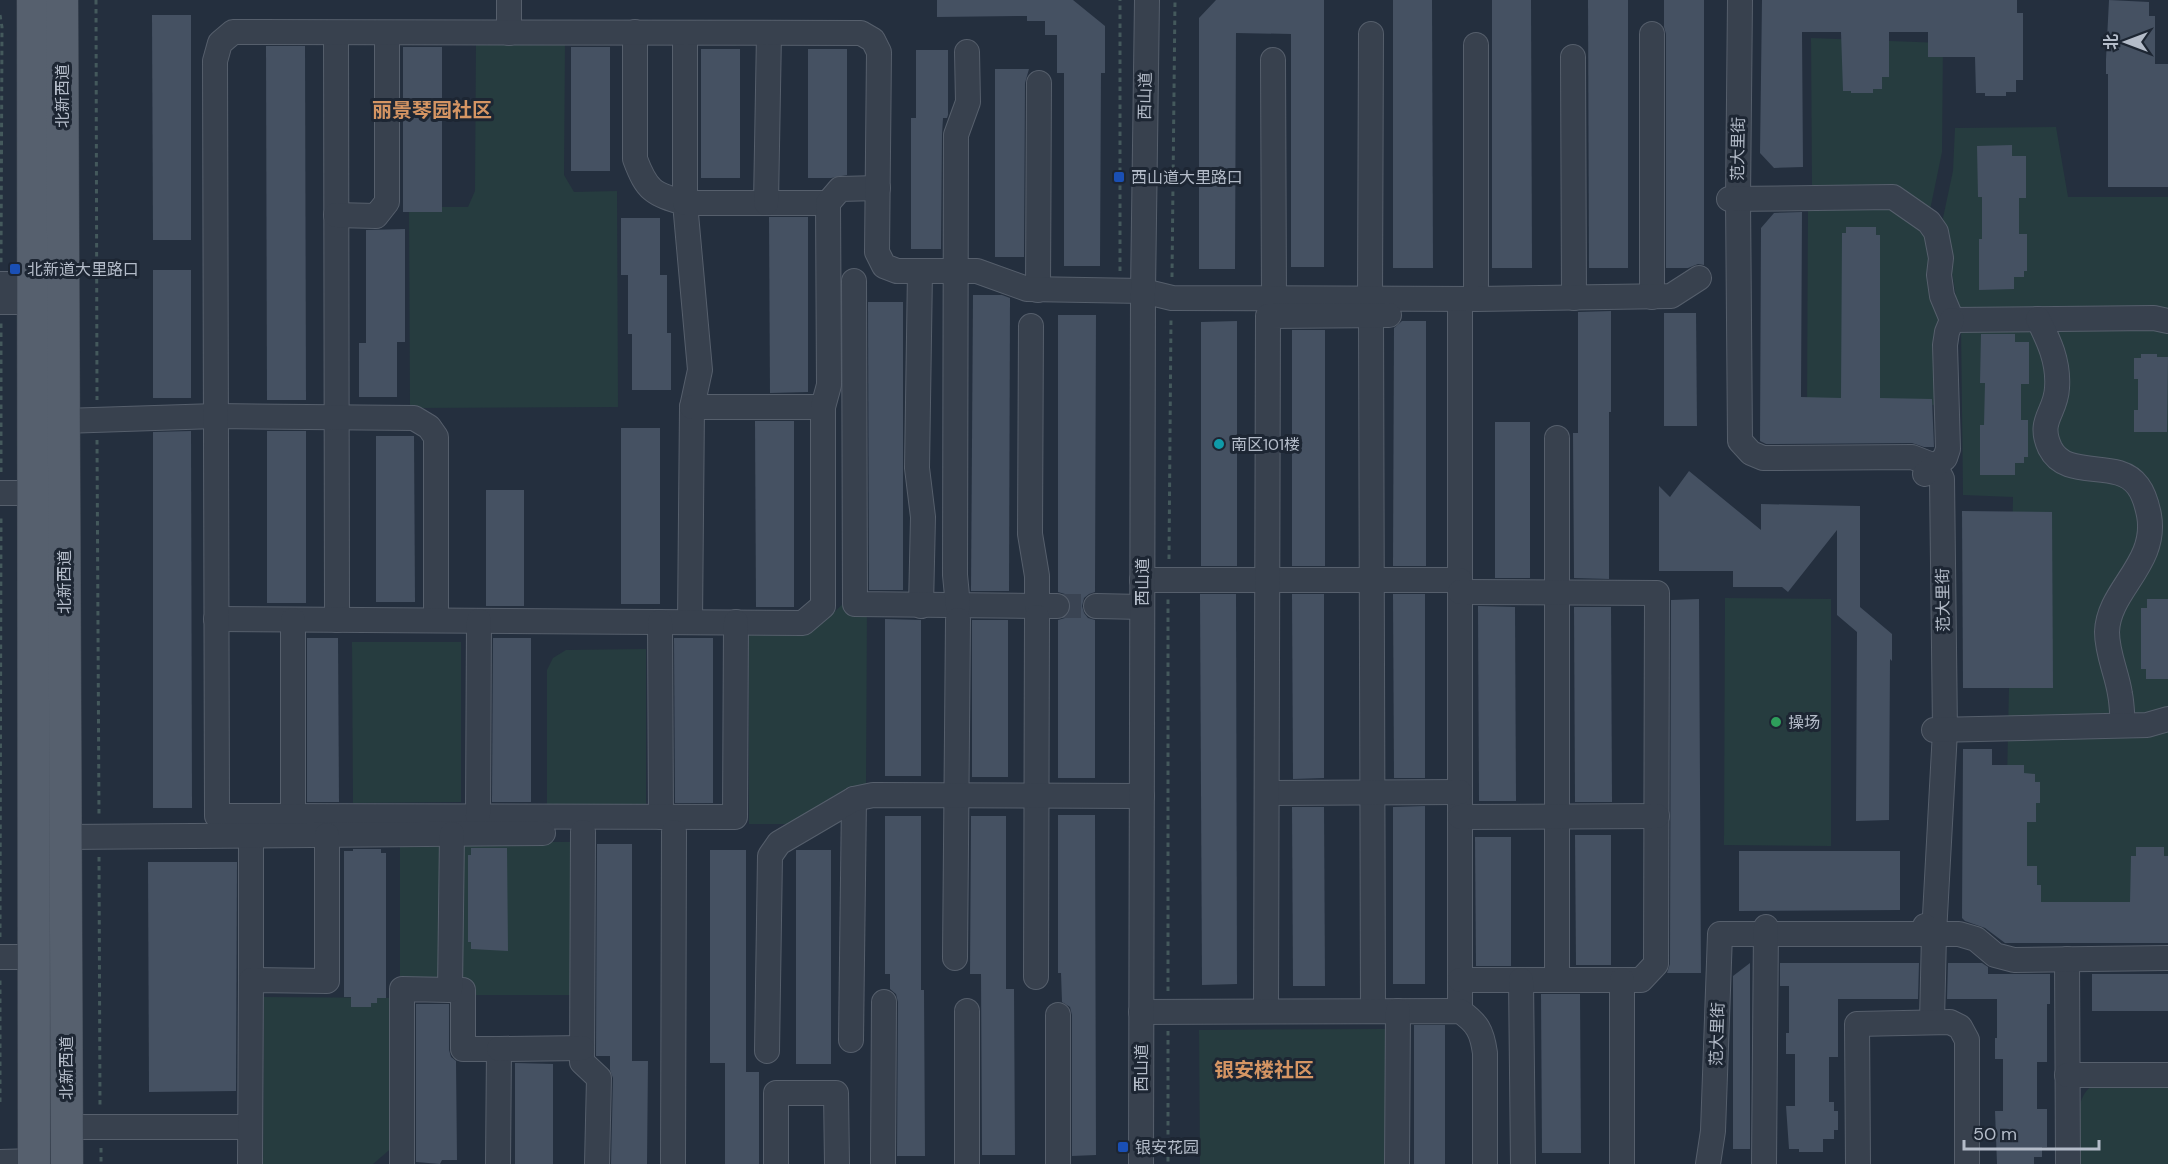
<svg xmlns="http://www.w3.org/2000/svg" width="2168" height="1164" viewBox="0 0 2168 1164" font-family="'DM Sans','Noto Sans SC',sans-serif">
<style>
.green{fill:#263c3f}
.building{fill:#455162}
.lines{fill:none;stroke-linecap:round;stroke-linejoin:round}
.minor-tunnel{stroke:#3a4453;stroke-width:24;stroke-dasharray:24 12;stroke-linecap:butt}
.minor-casing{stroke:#565f6c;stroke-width:26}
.major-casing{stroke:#414a57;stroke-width:33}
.path{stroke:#44595c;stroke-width:3;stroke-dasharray:4.5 4.5;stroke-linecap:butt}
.minor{stroke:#38414e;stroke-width:24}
.major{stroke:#56606e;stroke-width:32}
.transit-dot{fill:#1a4fb4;stroke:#1d2633;stroke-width:2}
.culture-dot{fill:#0f9aa8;stroke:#1d2633;stroke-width:2}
.leisure-dot{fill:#2e9e5b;stroke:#1d2633;stroke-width:2}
.labels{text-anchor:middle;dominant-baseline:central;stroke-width:6;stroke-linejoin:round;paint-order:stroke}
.street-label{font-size:16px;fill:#b4bcc9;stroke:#1d2633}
.poi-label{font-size:16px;fill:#b4bcc9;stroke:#1d2633;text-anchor:start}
.quarter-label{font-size:20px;font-weight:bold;fill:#d59563;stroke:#1d2633}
</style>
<rect width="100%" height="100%" fill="#242f3e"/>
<!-- green -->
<g class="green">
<path d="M1811 38 1943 43 1942 152 1930 210 1812 189Z"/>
<path d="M476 39H565L564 175 574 192 617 191 618 407 410 408 409 207H468L475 191Z"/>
<path d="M2056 127 2068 197H2168V926L2004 924 2013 497 1963 495 1961 327 1943 218 1953 171 1955 128Z"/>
<path d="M1900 206 1924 228 1942 320 1943 405H1807L1808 208Z"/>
<path d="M1725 598 1831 599V846L1724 845Z"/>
<path d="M844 603H867L866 785 849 787 787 824H749V634L811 633Z"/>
<path d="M352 642H461V802L353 803Z"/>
<path d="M646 649V805H547V670L553 658 566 650Z"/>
<path d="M400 841 572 842 571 995H400Z"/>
<path d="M264 997 402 998V1139L373 1164H263Z"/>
<path d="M1385 1029 1386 1164H1200L1199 1030Z"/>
<path d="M2093 1085 2168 1086V1164H2078C2078 1140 2071 1099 2093 1085Z"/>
</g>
<!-- building -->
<g class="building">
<path d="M937 0H1073L1105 26V73H1101L1100 266H1064V73H1057V35H1045V21H1027V16L937 17Z"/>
<path d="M1216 0H1324V267H1291V34L1236 33 1235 269H1199V18Z"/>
<path d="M1393 0H1432L1433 268H1393Z"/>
<path d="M1492 0H1531L1532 268H1492Z"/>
<path d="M1588 0H1628V268H1589Z"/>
<path d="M1664 0H1704V265L1698 264 1688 268H1666V34L1664 27Z"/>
<path d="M1762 0H2017V13H2023V80H2016V92H2006V96H1985V93H1976L1975 57H1928V32H1889V77H1882V89H1873V93H1851V91H1843L1841 32H1802L1803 167 1774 168 1760 153Z"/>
<path d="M2109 0 2149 2V16H2155V64H2168V187H2108V74H2106V59Z"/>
<path d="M152 15H191V240H153Z"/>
<path d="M266 46H305L306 400H267Z"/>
<rect x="403" y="47" width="39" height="165"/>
<rect x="571" y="47" width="39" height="124"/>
<rect x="701" y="49" width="39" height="129"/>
<path d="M808 49H847V175L831 178H808Z"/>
<path d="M916 50H948V115L947 118H943L942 135 941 249H911V118H916Z"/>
<path d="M995 69H1029L1025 83 1024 257H995Z"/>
<path d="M2012 145V156H2026V198H2019V234H2027V271H2024V277H2014V289L1979 290V239H1982V197H1978L1977 146Z"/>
<path d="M1802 212 1801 397 1841 398 1842 233H1846V227H1876V235H1880V398L1932 399 1934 447H1924L1912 443 1766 444 1760 441 1761 228 1774 213Z"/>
<path d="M769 217H808V392L770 393Z"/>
<path d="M621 218H660V275H667V333H671V390H632V334H628V275H621Z"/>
<path d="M405 229V342H397V397H359V343H366V230Z"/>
<rect x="153" y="270" width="38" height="128"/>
<path d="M973 295H1002L1010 298 1009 591H971Z"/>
<path d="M868 302H903V590H869Z"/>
<path d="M1611 311V412H1609V579L1574 578 1573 433H1578V312Z"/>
<path d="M1664 313H1696L1697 426H1664Z"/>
<path d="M1058 315H1096L1095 592 1089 594 1084 598 1082 606 1084 613 1088 618 1095 620V778H1058V620L1065 618 1069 614 1071 607 1069 598 1065 594 1058 592Z"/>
<path d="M1237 321V566H1201V322Z"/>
<path d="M1402 321H1426V566H1393L1394 328Z"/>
<rect x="1292" y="330" width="33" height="236"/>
<path d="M1981 334H2015V342H2029V384H2021V420H2028V457H2024V463H2015V475H1980V425H1984L1985 383H1980Z"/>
<path d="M2141 354H2157V357H2168L2167 432H2134V410H2138V379H2134V358H2141Z"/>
<path d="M755 421H794V607H756Z"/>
<rect x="1495" y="422" width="35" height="156"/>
<rect x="621" y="428" width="39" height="176"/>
<path d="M191 431 192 808H153V432Z"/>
<rect x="267" y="431" width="39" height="172"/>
<path d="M376 436H414L415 602H376Z"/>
<path d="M1689 471 1761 530V504L1860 506V607L1892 634V661L1890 659 1889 820 1856 821 1857 632 1837 615V530L1788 592 1782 587H1733V571H1659V486L1670 497Z"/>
<rect x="486" y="490" width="38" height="116"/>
<path d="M1962 511 2052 512 2053 688H1963Z"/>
<path d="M1200 594H1236L1237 984 1202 985Z"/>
<path d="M1292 594H1324V778L1293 779Z"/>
<path d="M1393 594H1425V778H1394Z"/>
<path d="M1699 599 1701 973H1667L1670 964 1671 600Z"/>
<path d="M2147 599H2168V679H2146V669H2141V608H2147Z"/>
<path d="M1478 606 1515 607 1516 801H1479Z"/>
<path d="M1574 607H1611L1612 802H1575Z"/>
<path d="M885 619 921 620V776H885Z"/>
<rect x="972" y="620" width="36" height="157"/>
<path d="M307 638H338L339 802H307Z"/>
<path d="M493 638H531V802H492Z"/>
<path d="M674 638H713V803H675Z"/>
<path d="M1963 749H1992V765H2024V773L2035 774V782H2040V803H2036V822H2027V866H2037V885H2041V902H2130L2131 856H2136V847H2164V856H2168V943H2005L1985 928 1965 921 1962 918Z"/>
<path d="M1425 806V984H1393V807Z"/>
<path d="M1292 807H1324L1325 986H1293Z"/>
<path d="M1058 815H1095L1096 1155 1072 1156V1015L1070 1007 1062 1002 1061 973H1058Z"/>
<path d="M885 816H921V990H924L925 1156H897L898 1002 896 994 890 989V974H885Z"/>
<path d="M971 816H1006V989H1014L1015 1155H982L981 974H970Z"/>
<path d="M1575 835H1611V965H1576Z"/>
<path d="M1475 837H1511V966H1476Z"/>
<path d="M597 844H632V1061H648L647 1164H611L613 1078 610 1070V1056H596Z"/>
<path d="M471 848H507L508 951 471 949V942H468V855H471Z"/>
<path d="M353 849H381V853H386V998H377V1003H371V1007H351V997H344V851H353Z"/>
<path d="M710 850H746V1072H759V1164H725V1063H710Z"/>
<rect x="796" y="850" width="35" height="214"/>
<path d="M1739 851H1900V910L1739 911Z"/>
<path d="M148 862H237L236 1091 149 1092Z"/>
<path d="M1750 963V1149H1733V976Z"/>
<path d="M1780 963H1919L1918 999H1838V1057H1829V1102H1834V1111H1838V1130H1834V1139H1823V1152H1799V1149H1789L1786 1106H1795V1054H1786V1033H1789V986H1780Z"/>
<path d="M1948 963H1982L1988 967V974H2050V1004H2047V1062H2037V1109H2047V1147H2042V1157H2034V1164H1997L1995 1111H2003V1059H1995V1038H1997V999H1947Z"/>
<rect x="2092" y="974" width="76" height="37"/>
<path d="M1541 994H1580L1581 1153H1542Z"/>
<path d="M416 1004H449V1050L451 1057 456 1061 457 1160H442L440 1164 416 1162Z"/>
<rect x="1414" y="1025" width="31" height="139"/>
<path d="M515 1063 553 1064V1164H515Z"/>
</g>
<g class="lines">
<!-- minor-tunnel -->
<path class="minor-tunnel" d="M1057 606H1096"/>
<defs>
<g id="minor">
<path d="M1740 0 1738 199 1740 441 1751 453 1763 458 1912 457 1935 466 1942 479 1945 731 1934 934"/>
<path d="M635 32V159C647 191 653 194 685 203L700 370 692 407 690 622"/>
<path d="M336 33 337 620"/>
<path d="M509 33V0"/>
<path d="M685 33V203H828"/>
<path d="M1652 34V297"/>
<path d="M1476 45V299"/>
<path d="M1573 57 1574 298"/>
<path d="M1273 60 1274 299"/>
<path d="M1729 199 1893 197 1929 222 1936 232 1941 258 1939 275 1942 296 1952 320 2154 318 2168 321"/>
<path d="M766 203 769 33"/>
<path d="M336 215 376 216 387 202V33"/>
<path d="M920 271 917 468 923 517 921 606"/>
<path d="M854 281 855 604 1037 606"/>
<path d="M0 284H33"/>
<path d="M1038 290 1039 83"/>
<path d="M1370 299 1371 34"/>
<path d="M1460 299V1011"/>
<path d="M0 302H33"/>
<path d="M1371 316 1373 1011"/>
<path d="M2038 319C2049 341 2059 362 2057 388 2056 413 2037 420 2050 448 2067 482 2117 457 2138 486 2144 494 2147 505 2149 515 2158 564 2108 590 2107 632 2107 654 2117 673 2120 694 2122 704 2122 715 2123 725"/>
<path d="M1031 326 1030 534 1037 576V606H1057"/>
<path d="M692 407H823"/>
<path d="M63 421 216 416 414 418 429 427 436 437V620"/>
<path d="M1557 438V980"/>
<path d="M1925 474 1945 458 1948 449 1945 345 1947 332 1952 320"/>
<path d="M0 493H33"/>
<path d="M1142 580H1460"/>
<path d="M1460 592 1657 593 1656 964 1641 980H1460"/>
<path d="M958 606 955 575 956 135 968 102 967 52"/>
<path d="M1096 606 1142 607"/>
<path d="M216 619 803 623 823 606V407L829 385 828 203 840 189 878 188"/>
<path d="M293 620V816"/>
<path d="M660 622 661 817"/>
<path d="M736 622 735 817 217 816 215 61 220 43 233 32 861 33 873 40 879 52 877 252 884 266 897 271H977L1027 289 1143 291 1172 298 1476 299 1671 296 1699 278"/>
<path d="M1934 730 2147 725 2168 719"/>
<path d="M1267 793 1460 792"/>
<path d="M478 816 479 621"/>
<path d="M1460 817 1657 816"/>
<path d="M583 832 582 1062 599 1078 597 1164"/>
<path d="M251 836V980"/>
<path d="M65 837 543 833"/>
<path d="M1925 926 1934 934 1932 1022"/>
<path d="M0 957H34"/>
<path d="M955 958 958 620"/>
<path d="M2067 959 2068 1164"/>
<path d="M1036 977 1037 617"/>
<path d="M1521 980 1523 1164"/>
<path d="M450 990H463V1049H499L498 1164"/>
<path d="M967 1011V1164"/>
<path d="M1266 1011 1268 316 1389 315"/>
<path d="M1141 1012 1460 1011C1477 1023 1482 1031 1485 1053V1164"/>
<path d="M1058 1015V1164"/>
<path d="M851 1040 854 799"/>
<path d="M499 1049 582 1048"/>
<path d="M767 1051 770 856 779 843 854 799 873 795 1142 796"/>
<path d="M2067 1075H2168"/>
<path d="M66 1127H250"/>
<path d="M0 1162 34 1161"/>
<path d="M250 1164 251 980 327 981V835"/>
<path d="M402 1164V989L450 990 452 834"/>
<path d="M673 1164 674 832"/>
<path d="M776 1164V1093H836L837 1164"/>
<path d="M883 1164 884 1002"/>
<path d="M1141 1164 1143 291 1147 0"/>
<path d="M1397 1164 1398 1011"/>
<path d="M1622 1164V980"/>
<path d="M1708 1164 1713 1131 1720 934H1959L1976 939 1995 955 2014 960 2168 958"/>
<path d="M1764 1164 1766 927"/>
<path d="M1858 1164 1857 1024 1950 1022 1960 1027 1967 1040V1164"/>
</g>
<g id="major">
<path d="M33 0 34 1164"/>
<path d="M62 0 67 1164"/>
</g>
</defs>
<!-- minor casing -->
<use href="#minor" class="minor-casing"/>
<!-- major casing -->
<use href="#major" class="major-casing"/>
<!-- path -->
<g class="path">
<path d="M96 0 97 400"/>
<path d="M0 15 2 27 1 265"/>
<path d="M1120 271V0"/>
<path d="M1172 277 1175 0"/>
<path d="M97 440 99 817"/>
<path d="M1 472V323"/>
<path d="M1169 559 1171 317"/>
<path d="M99 857 100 1108"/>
<path d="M0 937 1 515"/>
<path d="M1168 991V599"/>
<path d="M1168 1031V1164"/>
<path d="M0 1102V977"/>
<path d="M101 1148V1164"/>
</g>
<!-- minor -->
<use href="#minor" class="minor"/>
<!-- major -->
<use href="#major" class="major"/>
</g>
<!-- markers -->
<g class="transit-dot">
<rect x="1113" y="171" width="12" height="12" rx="3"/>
<rect x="9" y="263" width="12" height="12" rx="3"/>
<rect x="1117" y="1141" width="12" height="12" rx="3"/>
</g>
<circle class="culture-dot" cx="1219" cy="444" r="6"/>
<circle class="leisure-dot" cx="1776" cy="722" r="6"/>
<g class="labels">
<!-- street labels -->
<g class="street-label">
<text transform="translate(62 96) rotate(-90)">北新西道</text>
<text transform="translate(1145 96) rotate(-89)">西山道</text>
<text transform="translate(1738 149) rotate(-89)">范大里街</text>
<text transform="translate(64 582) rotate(-90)">北新西道</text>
<text transform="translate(1142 582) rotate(-90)">西山道</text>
<text transform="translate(1943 600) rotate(-91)">范大里街</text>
<text transform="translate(1717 1034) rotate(-88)">范大里街</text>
<text transform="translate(66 1068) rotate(-90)">北新西道</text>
<text transform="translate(1141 1068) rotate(-90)">西山道</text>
</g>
<!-- poi labels -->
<g class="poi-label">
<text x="1131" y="177">西山道大里路口</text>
<text x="27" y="269">北新道大里路口</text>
<text x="1231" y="444">南区101楼</text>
<text x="1788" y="722">操场</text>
<text x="1135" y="1147">银安花园</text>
</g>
<!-- quarter labels -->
<g class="quarter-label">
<text x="432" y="110">丽景琴园社区</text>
<text x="1264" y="1070">银安楼社区</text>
</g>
</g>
<!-- north arrow -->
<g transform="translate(2126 42) rotate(270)" stroke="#1d2633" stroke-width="4.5" paint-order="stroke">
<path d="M0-4.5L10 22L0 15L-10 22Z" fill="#b4bcc9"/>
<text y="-9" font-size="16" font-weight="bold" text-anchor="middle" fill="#b4bcc9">北</text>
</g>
<!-- scale -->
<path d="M1964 1140v9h135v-9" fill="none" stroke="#b4bcc9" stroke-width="3"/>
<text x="1973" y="1140" font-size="18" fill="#b4bcc9" stroke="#1d2633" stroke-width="4.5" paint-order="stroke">50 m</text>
</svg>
